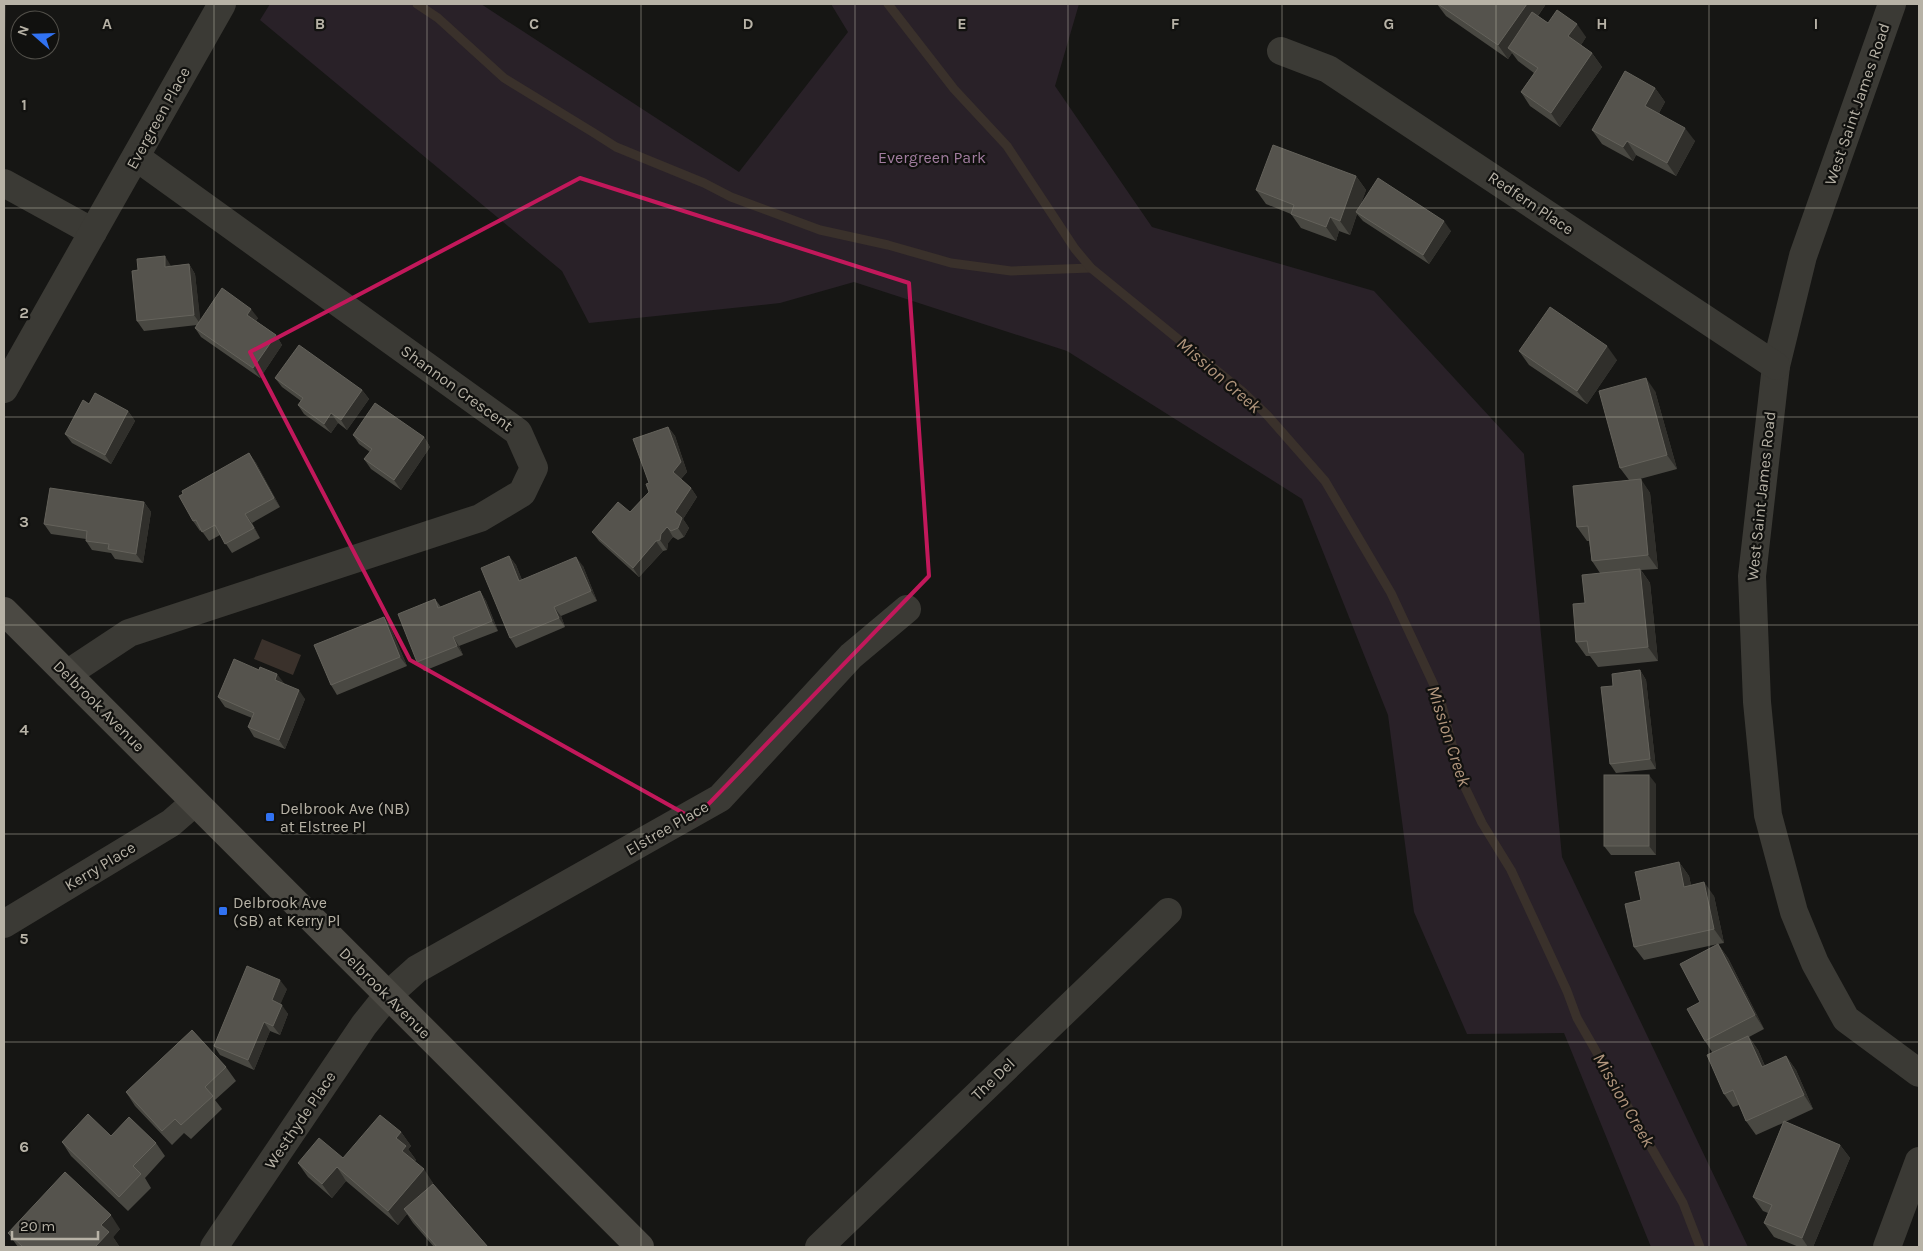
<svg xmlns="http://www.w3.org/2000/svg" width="1923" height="1251" viewBox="0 0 1923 1251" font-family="Karla,sans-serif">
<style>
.green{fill:#292128}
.water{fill:#3a312b}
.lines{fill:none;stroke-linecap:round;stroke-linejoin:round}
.stream{stroke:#3a312b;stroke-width:9}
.street{stroke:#3b3a35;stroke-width:28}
.secondary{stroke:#4b4943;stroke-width:28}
.wall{fill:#494842}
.shaded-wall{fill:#302f2b}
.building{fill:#55534d;stroke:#64625b}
.marked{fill:none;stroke:#c2185b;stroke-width:4;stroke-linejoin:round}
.grid{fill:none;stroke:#b7b2a6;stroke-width:1;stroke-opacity:0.55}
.poi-dot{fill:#3172f2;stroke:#11110f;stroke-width:2}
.labels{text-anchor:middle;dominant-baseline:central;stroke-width:4.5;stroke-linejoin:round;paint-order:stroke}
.street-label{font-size:16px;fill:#b7b2a6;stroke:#11110f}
.park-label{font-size:16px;fill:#a27da0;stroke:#11110f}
.poi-label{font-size:16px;fill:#b7b2a6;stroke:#11110f;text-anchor:start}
.water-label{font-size:18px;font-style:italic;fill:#b2967d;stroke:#11110f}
.grid-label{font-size:16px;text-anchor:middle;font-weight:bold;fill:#b7b2a6;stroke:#11110f;stroke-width:4.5;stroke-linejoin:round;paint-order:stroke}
</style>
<rect width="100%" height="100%" fill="#161614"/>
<!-- green -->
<path class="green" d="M270 4H481L739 172 848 32 831 4H1079L1055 86 1152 227 1374 291 1524 454 1562 857 1748 1247H1651L1564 1033 1467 1034 1414 912 1388 715 1302 499 1067 351 854 282 780 303 589 323 562 271 260 20Z"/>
<!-- water -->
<path class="water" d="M262 639 301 655 293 675 254 659Z"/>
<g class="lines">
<!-- stream -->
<g class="stream">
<path d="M417 4 438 18 504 78 594 133 616 147 704 183 731 197 820 230 888 245 951 263 1011 271 1091 268"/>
<path d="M888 4 954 89 1007 146 1075 249 1091 268 1243 392 1267 415 1325 481 1391 593 1440 698 1461 779 1482 823 1511 870 1567 991 1577 1018 1683 1203 1700 1247"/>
</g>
<!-- street -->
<g class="street">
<path d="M1892 4 1803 256 1776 366 1752 576 1757 702 1768 815 1794 912 1815 963 1846 1019 1919 1073"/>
<path d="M1281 51 1328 69 1776 366"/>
<path d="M4 183 93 232"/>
<path d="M4 389 222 4"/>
<path d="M67 674 129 633 480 518 522 493 534 468 518 432 136 157"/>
<path d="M4 924 171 823 194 803"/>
<path d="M214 1247 364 1025 388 995 417 969 720 798 851 656 907 609"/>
<path d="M819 1247 1168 912"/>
<path d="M1887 1247 1919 1161"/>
</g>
<!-- secondary -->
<path class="secondary" d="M4 611 640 1247"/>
</g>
<!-- wall -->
<g class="wall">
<path d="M1437 4H1546L1538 16 1548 23 1586 37 1581 45 1592 53 1602 67 1560 127 1530 106 1521 92 1534 73 1518 61 1512 53 1508 59 1446 16Z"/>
<path d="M1655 88 1665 102 1659 113 1695 141 1676 176 1636 155 1633 161 1602 144 1592 130Z"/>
<path d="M1356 176 1366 190 1360 206 1451 231 1429 264 1363 221 1357 214 1350 235 1339 231 1336 241 1301 228 1291 214 1266 204 1256 190Z"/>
<path d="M189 264 195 274 200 320 258 318 256 321 276 335 282 345 260 378 201 337 195 328 197 325 144 331 137 321 171 266Z"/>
<path d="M1519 351 1617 360 1587 404 1529 365Z"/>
<path d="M275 378 362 390 369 399 347 430 338 423 331 433 304 414 298 405 301 401 282 387Z"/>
<path d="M1655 391 1677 469 1640 479 1650 493 1658 569 1641 570 1650 583 1658 661 1598 667 1590 656H1586L1576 642 1585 603 1600 573 1592 561 1589 541H1587L1577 527 1629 480 1620 468Z"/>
<path d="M89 404 128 411 135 421 111 464 72 443 65 434Z"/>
<path d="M668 427 675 436 687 472 681 479 691 488 697 497 683 519 689 528 684 537 678 540 673 537 668 543 667 550 663 551 639 577 599 541 592 532 630 512 649 492Z"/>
<path d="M353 435 424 437 430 447 401 490 371 469 364 459 370 452 359 444Z"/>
<path d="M249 453 256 463 280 507 252 523 260 538 232 553 220 535 209 541 201 530 200 531 193 521Z"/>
<path d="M144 502 151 512 143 563 115 559 111 553 92 550 86 541V539L51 534 44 524Z"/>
<path d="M509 556 516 565 522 580 583 566 597 601 561 616 565 627 516 648 510 638Z"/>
<path d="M480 591 486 601 498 631 459 646 463 655 424 671 417 662 435 599 441 607Z"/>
<path d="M384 617 390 626 407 666 337 695 331 685Z"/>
<path d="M259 670 277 674 283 684 305 699 285 749 254 737 248 727 252 718 225 707 218 697Z"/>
<path d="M1640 670 1646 680 1656 769 1616 773 1610 764 1613 686Z"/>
<path d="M1656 784V855H1611L1604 846Z"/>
<path d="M1679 862 1689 876 1691 885 1714 896 1724 943 1718 944 1728 958 1764 1029 1749 1037 1758 1050 1765 1066 1786 1056 1796 1070 1813 1109 1785 1122 1840 1145 1850 1158 1813 1247H1799L1774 1237 1764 1223 1768 1213 1763 1211 1753 1197 1783 1123 1756 1135 1746 1121 1739 1105 1733 1107 1724 1094 1712 1052 1705 1041 1700 1002 1718 944 1644 960 1634 947 1641 900Z"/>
<path d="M287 989 280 1004 288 1014 280 1035 270 1031 254 1070 220 1055 214 1046Z"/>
<path d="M226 1067 236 1081 215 1100 222 1109 191 1139 184 1133 172 1145 135 1106 126 1092Z"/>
<path d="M401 1132 411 1146 408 1149 416 1160 414 1162 433 1183 432 1185 488 1247H434L413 1223 407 1214 398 1225 346 1181 332 1198 308 1177 298 1163 343 1158Z"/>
<path d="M111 1136 156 1143 165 1156 145 1178 151 1188 128 1211 71 1156 62 1142Z"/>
<path d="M120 1229 113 1237 119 1246 118 1247H18L8 1233Z"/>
</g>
<!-- shaded-wall -->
<g class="shaded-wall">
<path d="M4 4H6L5 49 4 48Z"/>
<path d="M1527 4H1546L1513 51 1508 48 1512 53 1508 59 1498 45Z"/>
<path d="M1577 24 1586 37 1578 50 1568 36Z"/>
<path d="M1592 53 1602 67 1560 127 1551 113Z"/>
<path d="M1655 88 1665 102 1655 120 1645 106Z"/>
<path d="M1685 128 1695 141 1676 176 1667 163Z"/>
<path d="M1627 141 1636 155 1633 161 1623 147Z"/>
<path d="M1356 176 1366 190 1358 213 1356 212 1357 214 1350 235 1340 221Z"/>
<path d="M1330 217 1339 231 1336 241 1326 227Z"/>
<path d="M1444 221 1451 231 1429 264 1423 255Z"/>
<path d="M165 256 171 266 165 267Z"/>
<path d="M189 264 195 274 201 325 194 315Z"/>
<path d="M251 309 258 318 253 325 247 315Z"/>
<path d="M276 335 282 345 260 378 253 368Z"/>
<path d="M1607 346 1617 360 1587 404 1577 391Z"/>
<path d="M1646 378 1655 391 1677 469 1667 455Z"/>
<path d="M362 390 369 399 347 430 341 420Z"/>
<path d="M128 411 135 421 111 464 105 455Z"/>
<path d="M331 413 338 423 331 433 324 424Z"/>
<path d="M668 427 675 436 687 472 679 481 673 472Z"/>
<path d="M424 437 430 447 401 490 394 480Z"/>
<path d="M249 453 256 463 280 507 274 498Z"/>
<path d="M1641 479 1650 493 1658 569 1648 555Z"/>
<path d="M691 488 697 497 683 519 689 528 684 537 678 528 675 512Z"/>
<path d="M144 502 151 512 143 563 136 554Z"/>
<path d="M245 514 252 523 260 538 254 528Z"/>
<path d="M667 527 673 537 668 543 667 550 660 540 661 534Z"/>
<path d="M656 541 663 551 639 577 633 568Z"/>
<path d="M509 556 516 565 526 590 519 581Z"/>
<path d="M576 557 583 566 597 601 591 591Z"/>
<path d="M1640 569 1650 583 1658 661 1648 647Z"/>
<path d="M480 591 486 601 498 631 492 621Z"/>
<path d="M554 607 561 616 565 627 559 618Z"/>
<path d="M384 617 390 626 407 666 400 657Z"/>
<path d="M453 637 459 646 463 655 457 646Z"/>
<path d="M1640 670 1646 680 1656 769 1650 759Z"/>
<path d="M277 674 284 683 281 689 275 680Z"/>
<path d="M299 690 305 699 285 749 279 740Z"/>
<path d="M1649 775 1656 784V855L1649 846Z"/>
<path d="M1679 862 1689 876 1694 900 1684 887Z"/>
<path d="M1704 882 1714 896 1724 943 1714 929Z"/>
<path d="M1718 944 1728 958 1764 1029 1755 1015Z"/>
<path d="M280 980 287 989 278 1010 272 1000Z"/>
<path d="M282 1005 288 1014 280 1035 273 1026Z"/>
<path d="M264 1022 270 1031 254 1070 248 1060Z"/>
<path d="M1748 1036 1758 1050 1771 1081 1762 1067Z"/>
<path d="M1786 1056 1796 1070 1813 1109 1804 1095Z"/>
<path d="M401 1132 411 1146 408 1149 416 1160 412 1165 402 1151 396 1138Z"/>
<path d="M1840 1145 1850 1158 1813 1247H1808L1802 1238Z"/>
<path d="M337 1167 346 1181 332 1198 322 1184Z"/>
<path d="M424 1169 433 1183 408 1213 404 1209 407 1214 398 1225 388 1211Z"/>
<path d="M111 1215 120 1229 113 1237 119 1246 118 1247H95L101 1225Z"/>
</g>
<!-- building -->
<g class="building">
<path d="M1438 4H1527L1498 45Z"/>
<path d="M1557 10 1577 24 1568 36 1592 53 1551 113 1521 92 1538 68 1508 48 1532 12 1548 23Z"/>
<path d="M1625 71 1655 88 1645 106 1685 128 1667 163 1627 141 1623 147 1592 130Z"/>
<path d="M1273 145 1356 176 1340 221 1330 217 1326 227 1291 214 1294 205 1256 190Z"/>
<path d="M1378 178 1444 221 1423 255 1356 212Z"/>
<path d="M165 256V267L189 264 194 315 137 321 132 271 138 270 137 259Z"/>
<path d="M222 288 251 309 247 315 276 335 253 368 195 328Z"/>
<path d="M1550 307 1607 346 1577 391 1519 351Z"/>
<path d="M299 345 362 390 341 420 331 413 324 424 298 405 303 398 275 378Z"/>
<path d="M1646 378 1667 455 1620 468 1599 391Z"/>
<path d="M95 393 128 411 105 455 65 434 83 400 89 404Z"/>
<path d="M375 403 424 437 394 480 364 459 372 449 353 435Z"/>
<path d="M668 427 681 462 673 472 691 488 675 512 682 518 678 528 671 531 667 527 661 534 660 540 656 541 633 568 592 532 618 502 630 512 649 492 646 484 649 483 633 439Z"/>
<path d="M249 453 274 498 245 514 254 528 225 544 215 525 202 532 196 520 193 521 179 496 183 494 182 491Z"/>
<path d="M1641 479 1648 555 1592 561 1588 526 1577 527 1573 486Z"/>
<path d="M50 488 144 502 136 554 108 549 109 544 86 541 87 531 44 524Z"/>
<path d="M509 556 519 581 576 557 591 591 554 607 559 618 510 638 481 568Z"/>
<path d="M1640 569 1648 647 1589 653 1587 641 1576 642 1573 604 1585 603 1582 575Z"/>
<path d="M480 591 492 621 453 637 457 646 417 662 398 614 435 599 438 608Z"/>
<path d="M384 617 400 657 331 685 314 645Z"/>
<path d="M234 659 259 670 260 667 277 674 275 680 299 690 279 740 248 727 254 713 218 697Z"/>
<path d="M1640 670 1650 759 1610 764 1601 687 1613 686 1612 674Z"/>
<rect x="1604" y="775" width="45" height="71"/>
<path d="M1679 862 1684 887 1704 882 1714 929 1634 947 1625 904 1641 900 1635 872Z"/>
<path d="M1718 944 1755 1015 1705 1041 1687 1009 1700 1002 1680 964Z"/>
<path d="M247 966 280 980 272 1000 282 1005 273 1026 264 1022 248 1060 214 1046Z"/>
<path d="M192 1030 226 1067 205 1087 213 1096 181 1125 175 1119 162 1131 126 1092Z"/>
<path d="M1748 1036 1762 1067 1786 1056 1804 1095 1746 1121 1733 1090 1724 1094 1707 1055Z"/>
<path d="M88 1114 111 1136 129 1117 156 1143 133 1166 141 1174 119 1197 62 1142Z"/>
<path d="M380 1115 401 1132 396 1138 406 1146 402 1151 424 1169 388 1211 337 1167 322 1184 298 1163 319 1138 343 1158Z"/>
<path d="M1784 1121 1840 1145 1802 1238 1764 1223 1772 1205 1753 1197Z"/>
<path d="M65 1172 111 1215 101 1225 109 1232 95 1247H23L8 1233Z"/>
<path d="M433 1184 488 1247H437L404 1209Z"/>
</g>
<!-- marked area -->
<path class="marked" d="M580 178 909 283 929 576 694 819 410 660 250 352Z"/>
<!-- grid -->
<path class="grid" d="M214 4V1247M427 4V1247M641 4V1247M855 4V1247M1068 4V1247M1282 4V1247M1496 4V1247M1709 4V1247M4 208H1919M4 417H1919M4 625H1919M4 834H1919M4 1042H1919"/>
<!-- markers -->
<g class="poi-dot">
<rect x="265" y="812" width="10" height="10" rx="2.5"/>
<rect x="218" y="906" width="10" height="10" rx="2.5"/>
</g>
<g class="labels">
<!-- street labels -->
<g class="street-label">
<text transform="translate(1857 104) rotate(-71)">West Saint James Road</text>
<text transform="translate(158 118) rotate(-61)">Evergreen Place</text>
<text transform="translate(1531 203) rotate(34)">Redfern Place</text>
<text transform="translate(457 388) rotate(36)">Shannon Crescent</text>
<text transform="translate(1761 496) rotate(-84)">West Saint James Road</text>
<text transform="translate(99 706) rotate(45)">Delbrook Avenue</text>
<text transform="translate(667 828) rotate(-30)">Elstree Place</text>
<text transform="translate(100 866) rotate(-31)">Kerry Place</text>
<text transform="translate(385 993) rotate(45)">Delbrook Avenue</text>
<text transform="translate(993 1079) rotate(-44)">The Del</text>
<text transform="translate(300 1120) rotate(-56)">Westhyde Place</text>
</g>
<!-- park labels -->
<g class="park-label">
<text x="932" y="157">Evergreen Park</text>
</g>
<!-- poi labels -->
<g class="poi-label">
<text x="280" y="808">Delbrook Ave (NB)<tspan x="280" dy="18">at Elstree Pl</tspan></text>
<text x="233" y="902">Delbrook Ave<tspan x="233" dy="18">(SB) at Kerry Pl</tspan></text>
</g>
<!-- water labels -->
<g class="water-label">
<text transform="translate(1219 375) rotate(41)">Mission Creek</text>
<text transform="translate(1449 736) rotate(72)">Mission Creek</text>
<text transform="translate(1624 1100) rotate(60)">Mission Creek</text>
</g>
</g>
<g class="grid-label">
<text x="107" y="29">A</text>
<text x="320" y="29">B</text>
<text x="534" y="29">C</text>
<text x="748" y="29">D</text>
<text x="962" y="29">E</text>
<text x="1175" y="29">F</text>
<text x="1389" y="29">G</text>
<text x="1602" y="29">H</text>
<text x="1816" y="29">I</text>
<text x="24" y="110">1</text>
<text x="24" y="318">2</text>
<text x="24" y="527">3</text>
<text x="24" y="735">4</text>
<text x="24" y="944">5</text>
<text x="24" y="1152">6</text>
</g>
<!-- border -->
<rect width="1923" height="1251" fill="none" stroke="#b7b2a6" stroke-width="10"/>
<!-- north arrow -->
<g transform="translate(35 35) rotate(290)"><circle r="24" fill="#11110f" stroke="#53514b"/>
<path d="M0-4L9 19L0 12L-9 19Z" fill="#3172f2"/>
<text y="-8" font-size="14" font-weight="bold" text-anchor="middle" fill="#b7b2a6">N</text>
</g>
<!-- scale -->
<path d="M12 1231v8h86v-8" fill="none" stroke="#b7b2a6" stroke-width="2.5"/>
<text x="20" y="1231" font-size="15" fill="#b7b2a6" stroke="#11110f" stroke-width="4" paint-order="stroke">20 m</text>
</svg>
